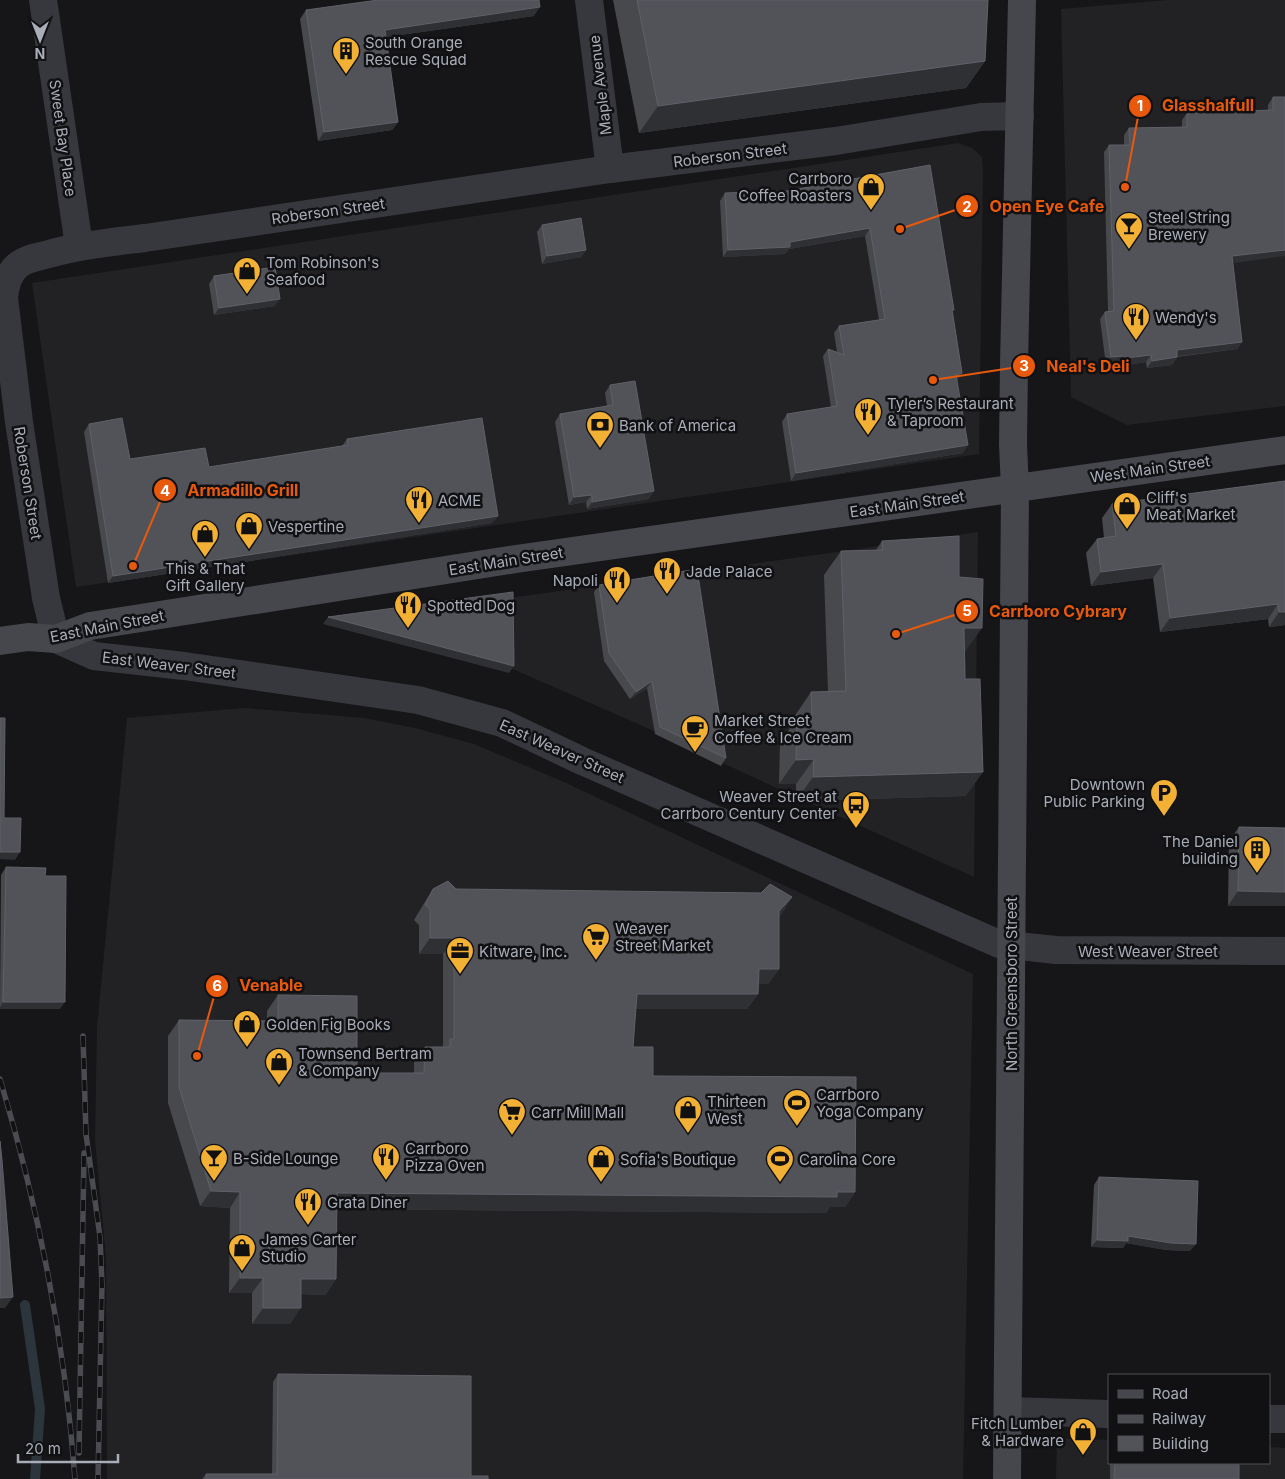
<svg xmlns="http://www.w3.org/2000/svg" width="1285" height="1479" viewBox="0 0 1285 1479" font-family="Inter,sans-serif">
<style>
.built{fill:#222225}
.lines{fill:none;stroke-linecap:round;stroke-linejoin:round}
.stream{stroke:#2c353c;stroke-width:10}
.minor{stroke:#37383d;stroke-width:28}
.tertiary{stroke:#37383d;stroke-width:28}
.secondary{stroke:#45474d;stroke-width:28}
.rail-casing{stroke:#4a4c52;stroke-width:5.5}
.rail{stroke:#111113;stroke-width:4;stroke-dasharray:11;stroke-linecap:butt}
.wall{fill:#47494d}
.shaded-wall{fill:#2f3033}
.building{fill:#525359;stroke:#5f6168}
.labels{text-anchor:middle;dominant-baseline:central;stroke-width:5;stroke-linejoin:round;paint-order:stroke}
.poi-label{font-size:15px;fill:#a8adb8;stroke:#111113;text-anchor:start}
.street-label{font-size:15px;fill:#a8adb8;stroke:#111113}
.leader{fill:none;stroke:#e8590c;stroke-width:2}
.callout-dot{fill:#e8590c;stroke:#111113;stroke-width:2}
.mark-label{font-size:15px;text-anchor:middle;font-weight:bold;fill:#fff}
.callout-label{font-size:16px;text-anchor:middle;font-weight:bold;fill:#e8590c;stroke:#111113;stroke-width:5;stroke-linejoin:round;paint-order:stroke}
</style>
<rect width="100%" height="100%" fill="#161618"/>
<!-- built -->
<g class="built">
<path d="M1167 0H1285V406L1127 425 1071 397 1061 9Z"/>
<path d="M958 143 972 148 982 157 983 172 979 454 76 587 32 283Z"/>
<path d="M978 532 974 877 785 792 654 731 515 670 452 650 347 621Z"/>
<path d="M245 708 364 718 415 728 474 744 564 782 973 974 963 1479H107L106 1258 95 1141 97 1027 127 718Z"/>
<path d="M1057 1438 1109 1440V1463H1269V1447L1285 1448V1479H1056Z"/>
</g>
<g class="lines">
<!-- stream -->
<path class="stream" d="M25 1305 40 1409 35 1479"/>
<!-- minor -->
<g class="minor">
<path d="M43 0 79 246"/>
<path d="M589 0 610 169"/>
<path d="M56 639 46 598 19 422 4 298C5 287 8 274 17 266 26 258 38 257 49 254 81 245 113 242 145 238L610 169 836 141 981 117 1020 116"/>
<path d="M1008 1411 1109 1414"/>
<path d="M1269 1419H1285"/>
</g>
<!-- tertiary -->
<path class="tertiary" d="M56 639 94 656 184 666 418 700 502 723 582 761 999 944 1056 950 1285 951"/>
<!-- secondary -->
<g class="secondary">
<path d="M0 641 28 637 56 639 90 626 516 559 1285 450"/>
<path d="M1007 1479 1015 489 1013 444 1014 365 1022 0"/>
</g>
<defs>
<g id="rail">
<path d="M83 1036 86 1134 100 1237 102 1285 98 1479"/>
<path d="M0 1079C39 1209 65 1344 75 1479"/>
<path d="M79 1453 84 1153"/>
</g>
</defs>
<!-- rail casing -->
<use href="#rail" class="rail-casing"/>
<!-- rail -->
<use href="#rail" class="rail"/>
</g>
<!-- wall -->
<g class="wall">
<path d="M613 0H988L985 61 966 88 639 133Z"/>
<path d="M306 10 534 16 386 37 398 122 392 130 318 141 300 19Z"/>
<path d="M1273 97H1285L1233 263 1242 342 1237 349 1177 357 1172 365 1147 368 1146 362 1121 366 1120 363 1106 365 1100 319 1105 312 1108 311 1104 152 1109 145H1124V135L1129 128H1182V120L1187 113 1268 110V105Z"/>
<path d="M930 165 962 373 957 380 963 453 791 481 782 422 787 414 831 407 823 356 828 349 837 352 834 333 839 326 879 320 865 236 789 249 785 254 723 257 720 201 725 193 787 191Z"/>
<path d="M542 225 586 250 581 257 542 264 537 232Z"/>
<path d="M214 276 275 306 214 315 209 284Z"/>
<path d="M610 385 649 499 587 509 586 502 569 505 555 422 560 414 607 406 605 393Z"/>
<path d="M89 424 130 459 209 467 342 446 347 439 498 516 492 523 108 583 84 432Z"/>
<path d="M1285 481V625L1269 627 1268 619 1160 632 1153 578 1091 586 1086 553 1097 539 1104 538 1102 518 1112 504Z"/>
<path d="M882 541 959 577 965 652 966 796 796 801V784H779L780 743 794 722V717L811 692H828L824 575 841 551 876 550Z"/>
<path d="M599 585 726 758 721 766 655 734 647 688 630 699 604 661 594 592Z"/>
<path d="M1239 827 1285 828 1228 906 1229 841Z"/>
<path d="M6 867 45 876 60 1009H0L1 875Z"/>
<path d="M433 889 792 897 782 913 779 916V969L768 984H758V994L747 1009H636L633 1047 653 1076 855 1192 845 1207H830L826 1213 336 1209V1279L325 1295 301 1294 290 1324H252V1293H229L230 1208 200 1206 168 1103V1036L179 1020 267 1021V1011L278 995 357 1073H414V1062L425 1047H443V954H419V925L414 920 423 905Z"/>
<path d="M1099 1177 1190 1251 1166 1250 1126 1243 1123 1248 1091 1247 1094 1185Z"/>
<path d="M278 1374 471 1476 488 1479H202L206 1474H272L273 1382Z"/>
<rect x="1110" y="1463" width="129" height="16"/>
</g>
<!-- shaded-wall -->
<g class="shaded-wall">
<path d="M540 7 534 16 379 38 385 30Z"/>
<path d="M985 61 966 88 639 133 658 106Z"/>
<path d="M398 122 392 130 318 141 324 132Z"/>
<path d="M870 228 865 236 789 249 785 254 723 257 728 250 790 242Z"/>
<path d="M586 250 581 257 542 264 547 256Z"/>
<path d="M1285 250V256L1227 264 1232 256Z"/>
<path d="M280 299 275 306 214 315 219 308Z"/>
<path d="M1242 342 1237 349 1171 357 1177 350Z"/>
<path d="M1151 355 1146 362 1121 366 1126 358Z"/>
<path d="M1125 356 1120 363 1106 365 1111 357Z"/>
<path d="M1177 357 1172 365 1147 368 1152 361Z"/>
<path d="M962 373 957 381 956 375Z"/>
<path d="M968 445 963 453 791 481 796 473Z"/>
<path d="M654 491 649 499 587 509 592 502Z"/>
<path d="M592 495 586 502 569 505 574 497Z"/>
<path d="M498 516 492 523 108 583 113 576Z"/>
<path d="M1163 564 1153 578 1091 586 1101 572Z"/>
<path d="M1278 604 1268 619 1160 632 1170 618Z"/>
<path d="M1279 612H1285V625L1269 627Z"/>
<path d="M328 617 514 666 509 673 323 624Z"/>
<path d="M964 628H982L965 652Z"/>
<path d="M652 681 647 688 630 699 636 692Z"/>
<path d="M814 759 796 784H779L796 760Z"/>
<path d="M983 772 966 796 796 801 813 777Z"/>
<path d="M0 852H20L15 860 0 859Z"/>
<path d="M1238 891 1285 892V906H1228Z"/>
<path d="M792 897 782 913 768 926 779 911Z"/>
<path d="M430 938H454L443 954H419Z"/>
<path d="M759 969H779L768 984H748Z"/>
<path d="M637 994H758L747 1009H626Z"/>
<path d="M3 1002H65L60 1009H0V1007Z"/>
<path d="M211 1191 240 1192 230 1208 200 1206Z"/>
<path d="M855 1192 845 1207H830L826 1213 326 1209 337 1193Z"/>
<path d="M1128 1236 1196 1244 1190 1251 1166 1250 1126 1243 1123 1248 1091 1247 1097 1240Z"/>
<path d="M240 1278H263L252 1293H229Z"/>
<path d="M301 1279H336L325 1295 291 1294Z"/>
<path d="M13 1297 5 1308H0V1298Z"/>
<path d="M263 1308H301L290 1324H252Z"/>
</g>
<!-- building -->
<g class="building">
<path d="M378 0H539L540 7 385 30 398 122 324 132 306 10Z"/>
<path d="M637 0H988L985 61 658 106Z"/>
<path d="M1273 97H1285V250L1232 256 1242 342 1177 350V357L1152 361 1151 355 1126 358 1125 356 1111 357 1105 312 1114 311 1109 145H1130L1129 128 1187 127V113L1273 110Z"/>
<path d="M930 165 954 310H952L962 373 956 375 968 445 796 473 787 414 837 406 828 349 844 355 839 326 885 319 870 228 790 242V247L728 250 725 193 787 191Z"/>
<path d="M581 218 586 250 547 256 542 225Z"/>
<path d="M275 267 280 299 219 308 214 276Z"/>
<path d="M635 381 654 491 592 502V495L574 497 560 414 613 405 610 385Z"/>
<path d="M122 418 130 459 205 448 209 467 348 445 347 439 482 418 498 516 113 576 89 424Z"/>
<path d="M1285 481V612H1279L1278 604 1170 618 1163 564 1101 572 1097 539 1116 536 1112 504Z"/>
<path d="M959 536V577L983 579 982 628H964L965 679H980L983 772 813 777 814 759 796 760 797 719 812 718 811 692 846 691 841 551 883 550 882 541Z"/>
<path d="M697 569 726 758 660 727 652 681 636 692 609 653 599 585Z"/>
<path d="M513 592 514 666 328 617Z"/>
<path d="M0 718H5L4 818H21L20 852H0Z"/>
<path d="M1239 827 1285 828V892L1238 891Z"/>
<path d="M6 867 46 868 45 876H66L65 1002H3Z"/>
<path d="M448 881 456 889 761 893 770 884 792 897 779 911V969H759L758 994H637L633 1047H653V1076L856 1077 855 1192H837V1197L337 1193 336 1279H301V1308H263V1278H240V1192L211 1191 179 1087V1020L278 1021V995L357 996V1073H424L425 1047H450V1039H454V938H430V909L425 905 433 889Z"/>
<path d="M0 1141 2 1160 13 1297 0 1298Z"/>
<path d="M1099 1177 1198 1181 1196 1244 1171 1243 1128 1236V1241L1097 1240Z"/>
<path d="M278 1374 471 1376V1476H488V1479H206V1474H277Z"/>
<path d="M1115 1463H1239V1479H1114Z"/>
</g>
<!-- icons -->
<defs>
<symbol id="building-pin" viewBox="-11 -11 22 30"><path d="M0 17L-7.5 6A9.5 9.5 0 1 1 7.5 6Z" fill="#f2b134" stroke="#111113"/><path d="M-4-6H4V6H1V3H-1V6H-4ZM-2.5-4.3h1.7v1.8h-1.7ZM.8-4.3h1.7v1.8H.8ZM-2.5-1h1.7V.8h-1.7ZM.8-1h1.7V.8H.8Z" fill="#111"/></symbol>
<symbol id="shop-pin" viewBox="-11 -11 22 30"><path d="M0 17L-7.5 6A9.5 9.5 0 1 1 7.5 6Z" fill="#f2b134" stroke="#111113"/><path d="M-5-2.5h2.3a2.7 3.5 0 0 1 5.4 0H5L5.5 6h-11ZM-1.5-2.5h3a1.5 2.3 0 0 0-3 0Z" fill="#111"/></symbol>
<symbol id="bar-pin" viewBox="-11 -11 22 30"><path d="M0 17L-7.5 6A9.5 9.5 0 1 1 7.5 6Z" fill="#f2b134" stroke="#111113"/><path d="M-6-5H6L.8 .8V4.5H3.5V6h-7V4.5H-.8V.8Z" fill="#111"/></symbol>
<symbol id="restaurant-pin" viewBox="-11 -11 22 30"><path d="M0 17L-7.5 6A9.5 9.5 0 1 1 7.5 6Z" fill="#f2b134" stroke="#111113"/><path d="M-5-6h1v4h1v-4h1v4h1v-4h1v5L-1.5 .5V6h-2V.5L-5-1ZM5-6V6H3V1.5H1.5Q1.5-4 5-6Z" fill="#111"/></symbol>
<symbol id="bank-pin" viewBox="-11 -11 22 30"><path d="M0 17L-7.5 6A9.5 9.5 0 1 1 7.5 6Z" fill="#f2b134" stroke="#111113"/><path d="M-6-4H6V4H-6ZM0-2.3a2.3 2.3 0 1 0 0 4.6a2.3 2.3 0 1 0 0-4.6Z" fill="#111"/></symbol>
<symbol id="cafe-pin" viewBox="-11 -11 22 30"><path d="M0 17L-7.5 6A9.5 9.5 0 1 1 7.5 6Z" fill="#f2b134" stroke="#111113"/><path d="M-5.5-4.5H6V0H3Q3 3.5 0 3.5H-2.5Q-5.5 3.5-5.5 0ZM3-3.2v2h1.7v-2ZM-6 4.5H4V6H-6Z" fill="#111"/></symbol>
<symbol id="parking-pin" viewBox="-11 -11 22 30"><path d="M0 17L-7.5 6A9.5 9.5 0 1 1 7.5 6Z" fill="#f2b134" stroke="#111113"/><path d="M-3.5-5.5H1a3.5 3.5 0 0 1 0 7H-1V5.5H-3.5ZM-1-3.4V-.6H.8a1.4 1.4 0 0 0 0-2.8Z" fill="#111"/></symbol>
<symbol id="bus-pin" viewBox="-11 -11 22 30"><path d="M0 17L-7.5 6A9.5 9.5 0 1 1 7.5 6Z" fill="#f2b134" stroke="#111113"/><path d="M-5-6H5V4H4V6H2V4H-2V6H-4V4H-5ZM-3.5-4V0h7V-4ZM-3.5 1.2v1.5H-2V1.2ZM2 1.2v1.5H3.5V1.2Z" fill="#111"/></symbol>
<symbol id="supermarket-pin" viewBox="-11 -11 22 30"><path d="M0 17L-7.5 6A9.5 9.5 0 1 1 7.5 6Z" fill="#f2b134" stroke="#111113"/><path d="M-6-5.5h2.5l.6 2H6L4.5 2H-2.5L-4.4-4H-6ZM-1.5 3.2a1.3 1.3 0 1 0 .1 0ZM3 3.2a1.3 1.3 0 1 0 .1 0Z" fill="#111"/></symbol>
<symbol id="office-pin" viewBox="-11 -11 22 30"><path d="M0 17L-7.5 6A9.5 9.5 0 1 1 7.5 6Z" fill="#f2b134" stroke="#111113"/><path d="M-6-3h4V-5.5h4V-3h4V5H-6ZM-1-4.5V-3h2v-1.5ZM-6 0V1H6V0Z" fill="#111"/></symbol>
<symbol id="stadium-pin" viewBox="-11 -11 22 30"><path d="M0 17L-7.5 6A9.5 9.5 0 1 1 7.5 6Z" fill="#f2b134" stroke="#111113"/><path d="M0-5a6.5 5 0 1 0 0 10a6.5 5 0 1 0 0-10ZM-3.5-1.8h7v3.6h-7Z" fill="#111"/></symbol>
</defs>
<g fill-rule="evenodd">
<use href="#building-pin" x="330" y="35" width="32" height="43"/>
<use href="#shop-pin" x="855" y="171" width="32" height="43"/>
<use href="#bar-pin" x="1113" y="210" width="32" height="43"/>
<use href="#shop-pin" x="231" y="255" width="32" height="43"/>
<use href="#restaurant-pin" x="1120" y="301" width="32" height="43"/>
<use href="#restaurant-pin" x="852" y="396" width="32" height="43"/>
<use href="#bank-pin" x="584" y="409" width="32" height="43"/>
<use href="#restaurant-pin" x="403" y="484" width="32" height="43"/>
<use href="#shop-pin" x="1111" y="490" width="32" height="43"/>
<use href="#shop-pin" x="233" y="510" width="32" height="43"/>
<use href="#shop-pin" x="189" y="518" width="32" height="43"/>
<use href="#restaurant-pin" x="651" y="555" width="32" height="43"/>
<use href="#restaurant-pin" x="601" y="564" width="32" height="43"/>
<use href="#restaurant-pin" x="392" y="589" width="32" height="43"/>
<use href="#cafe-pin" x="679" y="713" width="32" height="43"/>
<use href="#parking-pin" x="1148" y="777" width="32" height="43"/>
<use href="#bus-pin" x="840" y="789" width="32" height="43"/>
<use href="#building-pin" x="1241" y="834" width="32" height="43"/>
<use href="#supermarket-pin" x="580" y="921" width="32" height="43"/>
<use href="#office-pin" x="444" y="935" width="32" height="43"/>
<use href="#shop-pin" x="231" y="1008" width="32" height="43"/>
<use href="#shop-pin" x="263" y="1046" width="32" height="43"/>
<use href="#stadium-pin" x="781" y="1087" width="32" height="43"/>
<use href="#shop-pin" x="672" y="1094" width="32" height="43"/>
<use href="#supermarket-pin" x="496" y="1096" width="32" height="43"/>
<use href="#restaurant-pin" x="370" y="1141" width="32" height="43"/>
<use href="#bar-pin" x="198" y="1142" width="32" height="43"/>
<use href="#shop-pin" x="585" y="1143" width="32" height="43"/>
<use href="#stadium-pin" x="764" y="1143" width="32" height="43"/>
<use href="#restaurant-pin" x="292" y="1186" width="32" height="43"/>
<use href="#shop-pin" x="226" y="1232" width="32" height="43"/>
<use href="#shop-pin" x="1067" y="1416" width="32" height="43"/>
</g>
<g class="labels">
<!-- poi labels -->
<g class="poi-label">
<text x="365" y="42">South Orange<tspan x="365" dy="17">Rescue Squad</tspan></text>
<text x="852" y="178" text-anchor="end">Carrboro<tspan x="852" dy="17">Coffee Roasters</tspan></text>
<text x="1148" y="217">Steel String<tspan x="1148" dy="17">Brewery</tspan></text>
<text x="266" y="262">Tom Robinson's<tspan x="266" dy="17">Seafood</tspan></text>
<text x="1155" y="317">Wendy's</text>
<text x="887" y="403">Tyler’s Restaurant<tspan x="887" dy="17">&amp; Taproom</tspan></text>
<text x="619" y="425">Bank of America</text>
<text x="1146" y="497">Cliff's<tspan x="1146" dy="17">Meat Market</tspan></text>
<text x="438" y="500">ACME</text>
<text x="268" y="526">Vespertine</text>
<text x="205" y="568" text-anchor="middle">This &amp; That<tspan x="205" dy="17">Gift Gallery</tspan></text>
<text x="686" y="571">Jade Palace</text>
<text x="598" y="580" text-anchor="end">Napoli</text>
<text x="427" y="605">Spotted Dog</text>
<text x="714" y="720">Market Street<tspan x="714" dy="17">Coffee &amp; Ice Cream</tspan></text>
<text x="1145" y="784" text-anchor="end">Downtown<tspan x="1145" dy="17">Public Parking</tspan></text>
<text x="837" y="796" text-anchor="end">Weaver Street at<tspan x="837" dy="17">Carrboro Century Center</tspan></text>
<text x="1238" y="841" text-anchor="end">The Daniel<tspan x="1238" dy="17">building</tspan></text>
<text x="615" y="928">Weaver<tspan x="615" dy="17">Street Market</tspan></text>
<text x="479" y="951">Kitware, Inc.</text>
<text x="266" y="1024">Golden Fig Books</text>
<text x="298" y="1053">Townsend Bertram<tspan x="298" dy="17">&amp; Company</tspan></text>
<text x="816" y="1094">Carrboro<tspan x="816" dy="17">Yoga Company</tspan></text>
<text x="707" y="1101">Thirteen<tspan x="707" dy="17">West</tspan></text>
<text x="531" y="1112">Carr Mill Mall</text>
<text x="405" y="1148">Carrboro<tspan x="405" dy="17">Pizza Oven</tspan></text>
<text x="233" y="1158">B-Side Lounge</text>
<text x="620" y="1159">Sofia's Boutique</text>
<text x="799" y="1159">Carolina Core</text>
<text x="327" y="1202">Grata Diner</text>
<text x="261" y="1239">James Carter<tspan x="261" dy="17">Studio</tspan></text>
<text x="1064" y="1423" text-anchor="end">Fitch Lumber<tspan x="1064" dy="17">&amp; Hardware</tspan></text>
</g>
<!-- street labels -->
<g class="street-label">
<text transform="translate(600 85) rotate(-97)">Maple Avenue</text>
<text transform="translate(63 138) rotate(82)">Sweet Bay Place</text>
<text transform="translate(730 155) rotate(-7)">Roberson Street</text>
<text transform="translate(328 211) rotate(-8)">Roberson Street</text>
<text transform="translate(1150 469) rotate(-8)">West Main Street</text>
<text transform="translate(28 483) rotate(81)">Roberson Street</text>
<text transform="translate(907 504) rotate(-8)">East Main Street</text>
<text transform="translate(506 561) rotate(-9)">East Main Street</text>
<text transform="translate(107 626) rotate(-11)">East Main Street</text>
<text transform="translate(169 665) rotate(7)">East Weaver Street</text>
<text transform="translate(562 751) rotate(24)">East Weaver Street</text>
<text x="1148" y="951">West Weaver Street</text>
<text transform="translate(1011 984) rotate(-90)">North Greensboro Street</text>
</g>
</g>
<!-- callouts -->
<path class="leader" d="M1125 187L1140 106M900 229L967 206M933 380L1024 366M133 566L165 490M896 634L967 611M197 1056L217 986"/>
<g class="callout-dot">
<circle cx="1125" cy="187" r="5"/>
<circle cx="900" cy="229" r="5"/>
<circle cx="933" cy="380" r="5"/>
<circle cx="133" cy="566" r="5"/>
<circle cx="896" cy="634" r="5"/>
<circle cx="197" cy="1056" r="5"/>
<circle cx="1140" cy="106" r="12"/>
<circle cx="967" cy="206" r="12"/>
<circle cx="1024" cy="366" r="12"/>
<circle cx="165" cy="490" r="12"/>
<circle cx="967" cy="611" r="12"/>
<circle cx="217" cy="986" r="12"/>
</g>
<g class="mark-label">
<text x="1140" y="111">1</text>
<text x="967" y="212">2</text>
<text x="1024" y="371">3</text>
<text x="165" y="496">4</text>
<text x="967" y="616">5</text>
<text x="217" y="991">6</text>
</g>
<g class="callout-label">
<text x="1208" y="111">Glasshalfull</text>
<text x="1047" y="212">Open Eye Cafe</text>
<text x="1088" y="372">Neal's Deli</text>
<text x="243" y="496">Armadillo Grill</text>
<text x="1058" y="617">Carrboro Cybrary</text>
<text x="271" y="991">Venable</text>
</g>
<!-- legend -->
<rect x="1108" y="1374" width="162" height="90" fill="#111113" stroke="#4d4f55"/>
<rect x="1118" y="1390" width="25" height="8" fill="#45474d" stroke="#4d4f55"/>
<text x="1152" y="1399" font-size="15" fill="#a8adb8">Road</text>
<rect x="1118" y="1415" width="25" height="8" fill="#4a4c52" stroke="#4d4f55"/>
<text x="1152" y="1424" font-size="15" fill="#a8adb8">Railway</text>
<rect x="1118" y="1436" width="25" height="15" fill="#525359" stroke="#4d4f55"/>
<text x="1152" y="1449" font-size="15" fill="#a8adb8">Building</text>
<!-- north arrow -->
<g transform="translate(40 40) rotate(180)" stroke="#111113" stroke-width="4" paint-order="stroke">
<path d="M0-4L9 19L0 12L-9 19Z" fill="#a8adb8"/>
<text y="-8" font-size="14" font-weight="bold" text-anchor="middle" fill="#a8adb8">N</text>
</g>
<!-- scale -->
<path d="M18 1454v8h100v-8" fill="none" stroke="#a8adb8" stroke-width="2.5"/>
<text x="25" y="1454" font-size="15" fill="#a8adb8" stroke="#111113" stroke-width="4" paint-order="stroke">20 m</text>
</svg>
